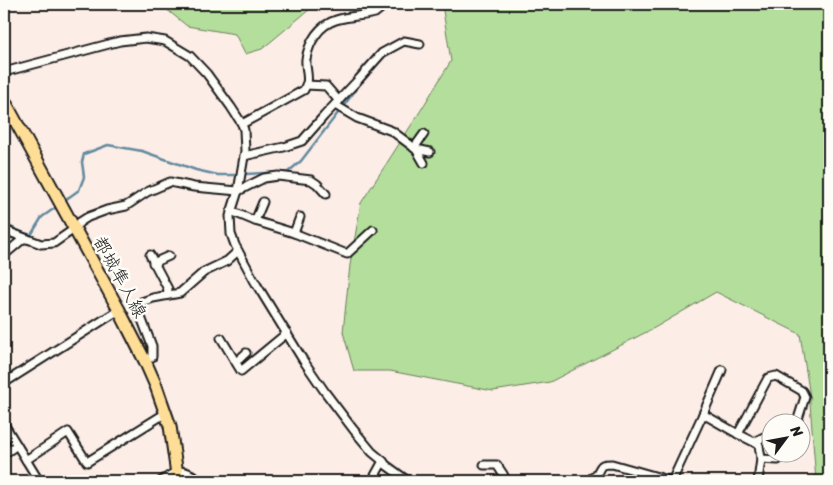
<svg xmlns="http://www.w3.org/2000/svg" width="833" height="485" viewBox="0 0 833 485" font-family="Sriracha,'Klee One',sans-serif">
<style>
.green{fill:#b4de9b;stroke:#687d5c}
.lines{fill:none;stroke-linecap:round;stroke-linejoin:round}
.stream{stroke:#638a9e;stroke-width:2.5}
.minor-casing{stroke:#1c1c1c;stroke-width:11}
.primary-casing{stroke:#1c1c1c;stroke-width:15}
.minor{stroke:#fdfcf7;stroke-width:7}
.primary{stroke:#fedd96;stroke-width:11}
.labels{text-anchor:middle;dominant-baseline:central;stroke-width:5;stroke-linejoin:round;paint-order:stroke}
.street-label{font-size:18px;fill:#1c1c1c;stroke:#fdfcf7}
</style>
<rect width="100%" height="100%" fill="#fcede7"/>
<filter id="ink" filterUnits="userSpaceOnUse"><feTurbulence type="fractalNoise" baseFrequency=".02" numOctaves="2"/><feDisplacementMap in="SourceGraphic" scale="10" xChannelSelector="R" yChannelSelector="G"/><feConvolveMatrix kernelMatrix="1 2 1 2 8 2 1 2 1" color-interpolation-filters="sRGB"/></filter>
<g filter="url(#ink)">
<!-- green -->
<g class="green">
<path d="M160 4H316L262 49 245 54 235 34 187 26Z"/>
<path d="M442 4H829V481H816L809 390 800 334 716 292 656 327 550 382 493 391 390 371H354L343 332 350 265 361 203 421 110 451 61Z"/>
</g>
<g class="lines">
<!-- stream -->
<g class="stream">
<path d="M245 174 288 172 301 161 368 74"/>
<path d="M65 200 79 190 84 177 82 162 84 154 108 145 142 151 196 170 218 175H236"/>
<path d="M4 224 21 232 31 235 42 217 55 208"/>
</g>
<defs>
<g id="minor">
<path d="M826 4 829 5"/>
<path d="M4 72 120 41 146 38 165 41 190 56 207 74 231 107 242 124 244 130 245 151 238 191 230 216 231 234 235 245 255 282 303 360 325 392 353 429 372 452 383 461 386 465 408 481"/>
<path d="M306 85 326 86 339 101"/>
<path d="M335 105 357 118 392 131 416 149 424 163"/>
<path d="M242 124 304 90C305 87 307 85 307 83 309 76 305 67 306 59 309 42 319 25 336 20 349 16 363 16 375 13L380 9 383 4"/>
<path d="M414 148 424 134"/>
<path d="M416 149 430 152"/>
<path d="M244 156 284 147 302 141 324 116 359 79 382 53 404 41 420 44"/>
<path d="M231 211 255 221 294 233 347 254 373 230"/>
<path d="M255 221 263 202"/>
<path d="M4 230 41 244 54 243 74 229 80 222 88 217 107 210 126 206 147 192 170 182 194 187 238 191 264 178 278 176 311 180 317 184 326 194"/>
<path d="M294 233 300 217"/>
<path d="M4 255 23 239H27"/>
<path d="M150 255 168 289 167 295"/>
<path d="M153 263 169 256"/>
<path d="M221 338 241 371 287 333"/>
<path d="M145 361 152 357V346L136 304 153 298 180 293 204 272 227 261 238 251"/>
<path d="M236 362 246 353"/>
<path d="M4 383 119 310"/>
<path d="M703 414 738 434 768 378 776 376 802 391 805 397 797 422"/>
<path d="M4 424 39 481"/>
<path d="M738 434 754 442"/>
<path d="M4 454 17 445"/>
<path d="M761 459 778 460 784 455"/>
<path d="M26 460 68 432 87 462 166 413"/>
<path d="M484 465H497L503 474 506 481"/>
<path d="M161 481C166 478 171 474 176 472 184 469 194 475 199 481"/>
<path d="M372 481 383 461"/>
<path d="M588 481C588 481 594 476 595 476 603 466 597 464 612 464L672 481"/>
<path d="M672 481 703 414 722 370"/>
<path d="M758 481 761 459 759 445 754 442 770 434"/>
</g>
<path id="primary" d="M4 100 119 310 145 361 156 386 170 426 178 481"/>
</defs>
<!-- minor casing -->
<use href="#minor" class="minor-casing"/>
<!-- primary casing -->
<use href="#primary" class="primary-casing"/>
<!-- minor -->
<use href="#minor" class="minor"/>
<!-- primary -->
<use href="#primary" class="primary"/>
</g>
</g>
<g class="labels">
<!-- street labels -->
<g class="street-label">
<text transform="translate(120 277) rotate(61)">都城隼人線</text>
</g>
</g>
<!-- margin -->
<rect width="833" height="485" fill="none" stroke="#fdfcf7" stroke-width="20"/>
<rect x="10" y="10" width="813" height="465" fill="none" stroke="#1c1c1c" stroke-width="2" filter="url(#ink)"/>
<!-- north arrow -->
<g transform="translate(786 438) rotate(58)"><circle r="24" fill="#fdfcf7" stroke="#a3a29f"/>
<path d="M0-4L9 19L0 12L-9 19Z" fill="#1c1c1c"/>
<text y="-8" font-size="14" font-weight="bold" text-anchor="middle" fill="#1c1c1c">N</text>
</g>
</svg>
